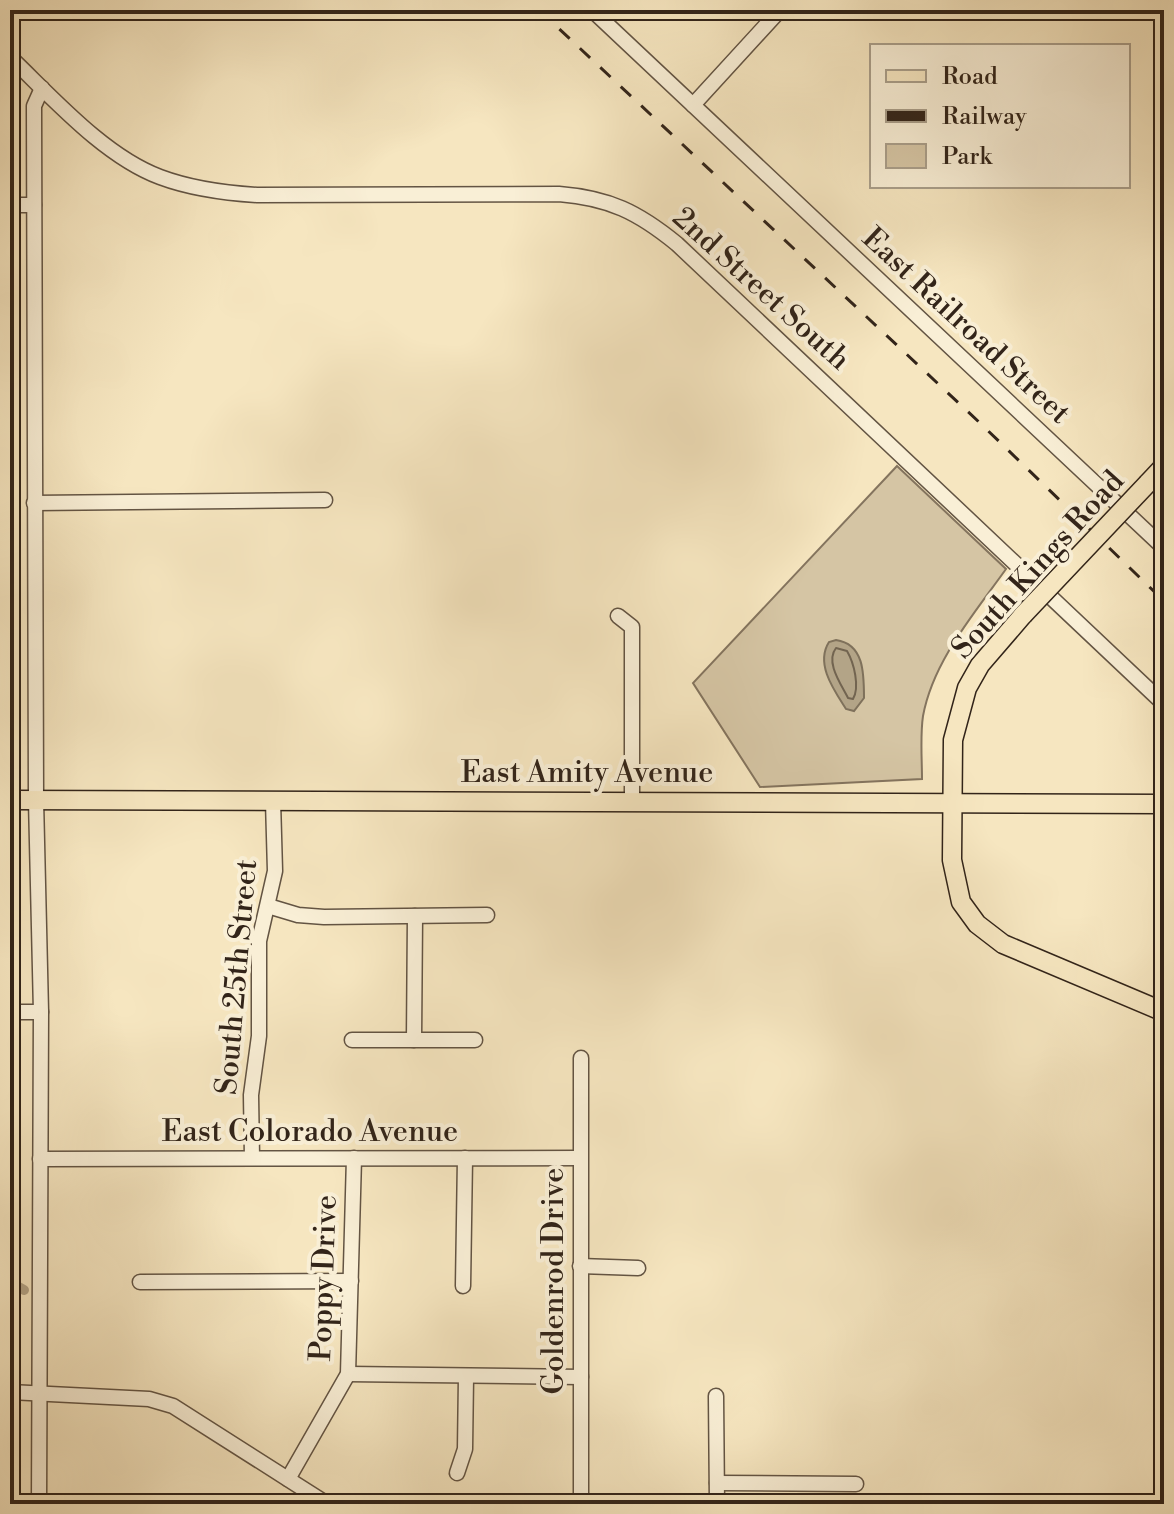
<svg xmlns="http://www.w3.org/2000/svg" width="1174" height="1514" viewBox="0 0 1174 1514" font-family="'Libre Bodoni',serif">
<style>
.green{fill:#d5c5a4;stroke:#84745e;stroke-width:2}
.water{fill:#b3a487;stroke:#7f715b;stroke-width:2}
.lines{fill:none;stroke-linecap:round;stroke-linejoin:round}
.shore{stroke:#726450;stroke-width:2}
.canal{stroke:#b3a487;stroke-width:10}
.minor-casing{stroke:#635443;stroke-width:17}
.major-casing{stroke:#322419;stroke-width:21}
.minor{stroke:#f9efd6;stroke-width:14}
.major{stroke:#f6e6c0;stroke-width:18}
.rail{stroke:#322419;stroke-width:3;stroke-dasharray:14 14;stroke-linecap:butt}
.major-bridge-casing{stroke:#322419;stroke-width:21;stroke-linecap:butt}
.major-bridge{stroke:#f6e6c0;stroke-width:18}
.labels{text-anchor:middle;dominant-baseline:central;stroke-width:8;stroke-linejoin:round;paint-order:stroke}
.street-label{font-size:30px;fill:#322419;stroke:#f9efd6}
</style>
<rect width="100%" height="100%" fill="#f6e6c0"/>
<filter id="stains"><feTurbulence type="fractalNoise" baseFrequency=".0025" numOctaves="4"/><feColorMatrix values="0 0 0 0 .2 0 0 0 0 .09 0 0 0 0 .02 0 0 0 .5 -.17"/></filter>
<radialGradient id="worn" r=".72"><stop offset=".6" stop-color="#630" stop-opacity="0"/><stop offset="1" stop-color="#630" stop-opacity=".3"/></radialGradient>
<!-- green -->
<path class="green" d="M897 466 1006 569C974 614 933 661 923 716 920 736 922 759 922 779L760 787 693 683Z"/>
<!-- water -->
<path class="water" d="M836 640C864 644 864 673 864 698L854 711 846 709C834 690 815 664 829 642Z"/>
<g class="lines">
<!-- shore -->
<path class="shore" d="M836 648 847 651C854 663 860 687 853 699L848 698C841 684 825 662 836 648Z"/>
<!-- canal -->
<path class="canal" d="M10 1282 24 1290"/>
<defs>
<g id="minor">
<path d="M592 10 1164 548"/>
<path d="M10 57C53 98 104 156 160 177 192 189 224 193 257 195L559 194C609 198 638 212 677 244L1164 704"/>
<path d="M693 105 780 10"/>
<path d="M10 205H34"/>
<path d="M34 503 325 500"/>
<path d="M618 616 632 627V801"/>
<path d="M268 906 298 915 324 917 487 915"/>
<path d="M10 1012H41"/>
<path d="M352 1040H475"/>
<path d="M414 1040 415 916"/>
<path d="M252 1158 251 1095 259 1036V941L275 871 273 801"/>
<path d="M40 1159 580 1158"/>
<path d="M580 1266 638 1268"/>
<path d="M140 1282 351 1281"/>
<path d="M463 1286 465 1158"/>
<path d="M348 1374 581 1377"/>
<path d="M10 1392 149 1399 173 1406 327 1504"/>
<path d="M716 1396 717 1504"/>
<path d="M457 1473 465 1449 466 1377"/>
<path d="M288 1479 348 1374 354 1158"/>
<path d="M717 1483 856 1484"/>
<path d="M39 1504 41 1012 36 800 34 106 42 88"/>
<path d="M581 1504V1058"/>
</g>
<g id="major">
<path d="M1148 483 1164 466"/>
<path d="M1023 615 980 665 967 688 953 740 952 860 961 902 977 924 1003 944 1164 1012"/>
<path d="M10 800 1164 804"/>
</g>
</defs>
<!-- minor casing -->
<use href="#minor" class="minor-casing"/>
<!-- major casing -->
<use href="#major" class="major-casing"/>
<!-- minor -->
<use href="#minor" class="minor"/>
<!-- major -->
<use href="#major" class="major"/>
<!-- rail -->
<path class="rail" d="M539 10 980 423 1164 601"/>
<defs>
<path id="major-bridge" d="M1023 615 1148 483"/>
</defs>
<!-- major-bridge casing -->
<use href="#major-bridge" class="major-bridge-casing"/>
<!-- major-bridge -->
<use href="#major-bridge" class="major-bridge"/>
</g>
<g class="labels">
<!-- street labels -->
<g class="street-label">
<text transform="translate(761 289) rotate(42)">2nd Street South</text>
<text transform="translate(966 326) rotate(43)">East Railroad Street</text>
<text transform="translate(1038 565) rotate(-48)">South Kings Road</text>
<text x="587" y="773">East Amity Avenue</text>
<text transform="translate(237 977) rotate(-85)">South 25th Street</text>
<text x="310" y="1132">East Colorado Avenue</text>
<text transform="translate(324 1278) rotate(-88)">Poppy Drive</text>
<text transform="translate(554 1281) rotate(-90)">Goldenrod Drive</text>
</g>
</g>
<!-- margin -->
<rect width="1174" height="1514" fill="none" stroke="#f6e6c0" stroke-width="40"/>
<rect x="12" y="12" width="1150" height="1490" fill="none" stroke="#322419" stroke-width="4"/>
<rect x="20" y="20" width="1134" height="1474" fill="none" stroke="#322419" stroke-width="2"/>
<!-- legend -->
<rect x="870" y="44" width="260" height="144" fill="#f9efd6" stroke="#a99e8a" stroke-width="2"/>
<rect x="886" y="70" width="40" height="12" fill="#f6e6c0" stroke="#a99e8a" stroke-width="2"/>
<text x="942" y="84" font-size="24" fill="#322419">Road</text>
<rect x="886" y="110" width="40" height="12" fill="#322419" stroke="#a99e8a" stroke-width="2"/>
<text x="942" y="124" font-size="24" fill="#322419">Railway</text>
<rect x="886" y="144" width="40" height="24" fill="#d5c5a4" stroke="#a99e8a" stroke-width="2"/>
<text x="942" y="164" font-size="24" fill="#322419">Park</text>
<rect width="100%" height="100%" filter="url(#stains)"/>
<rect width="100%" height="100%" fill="url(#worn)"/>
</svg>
